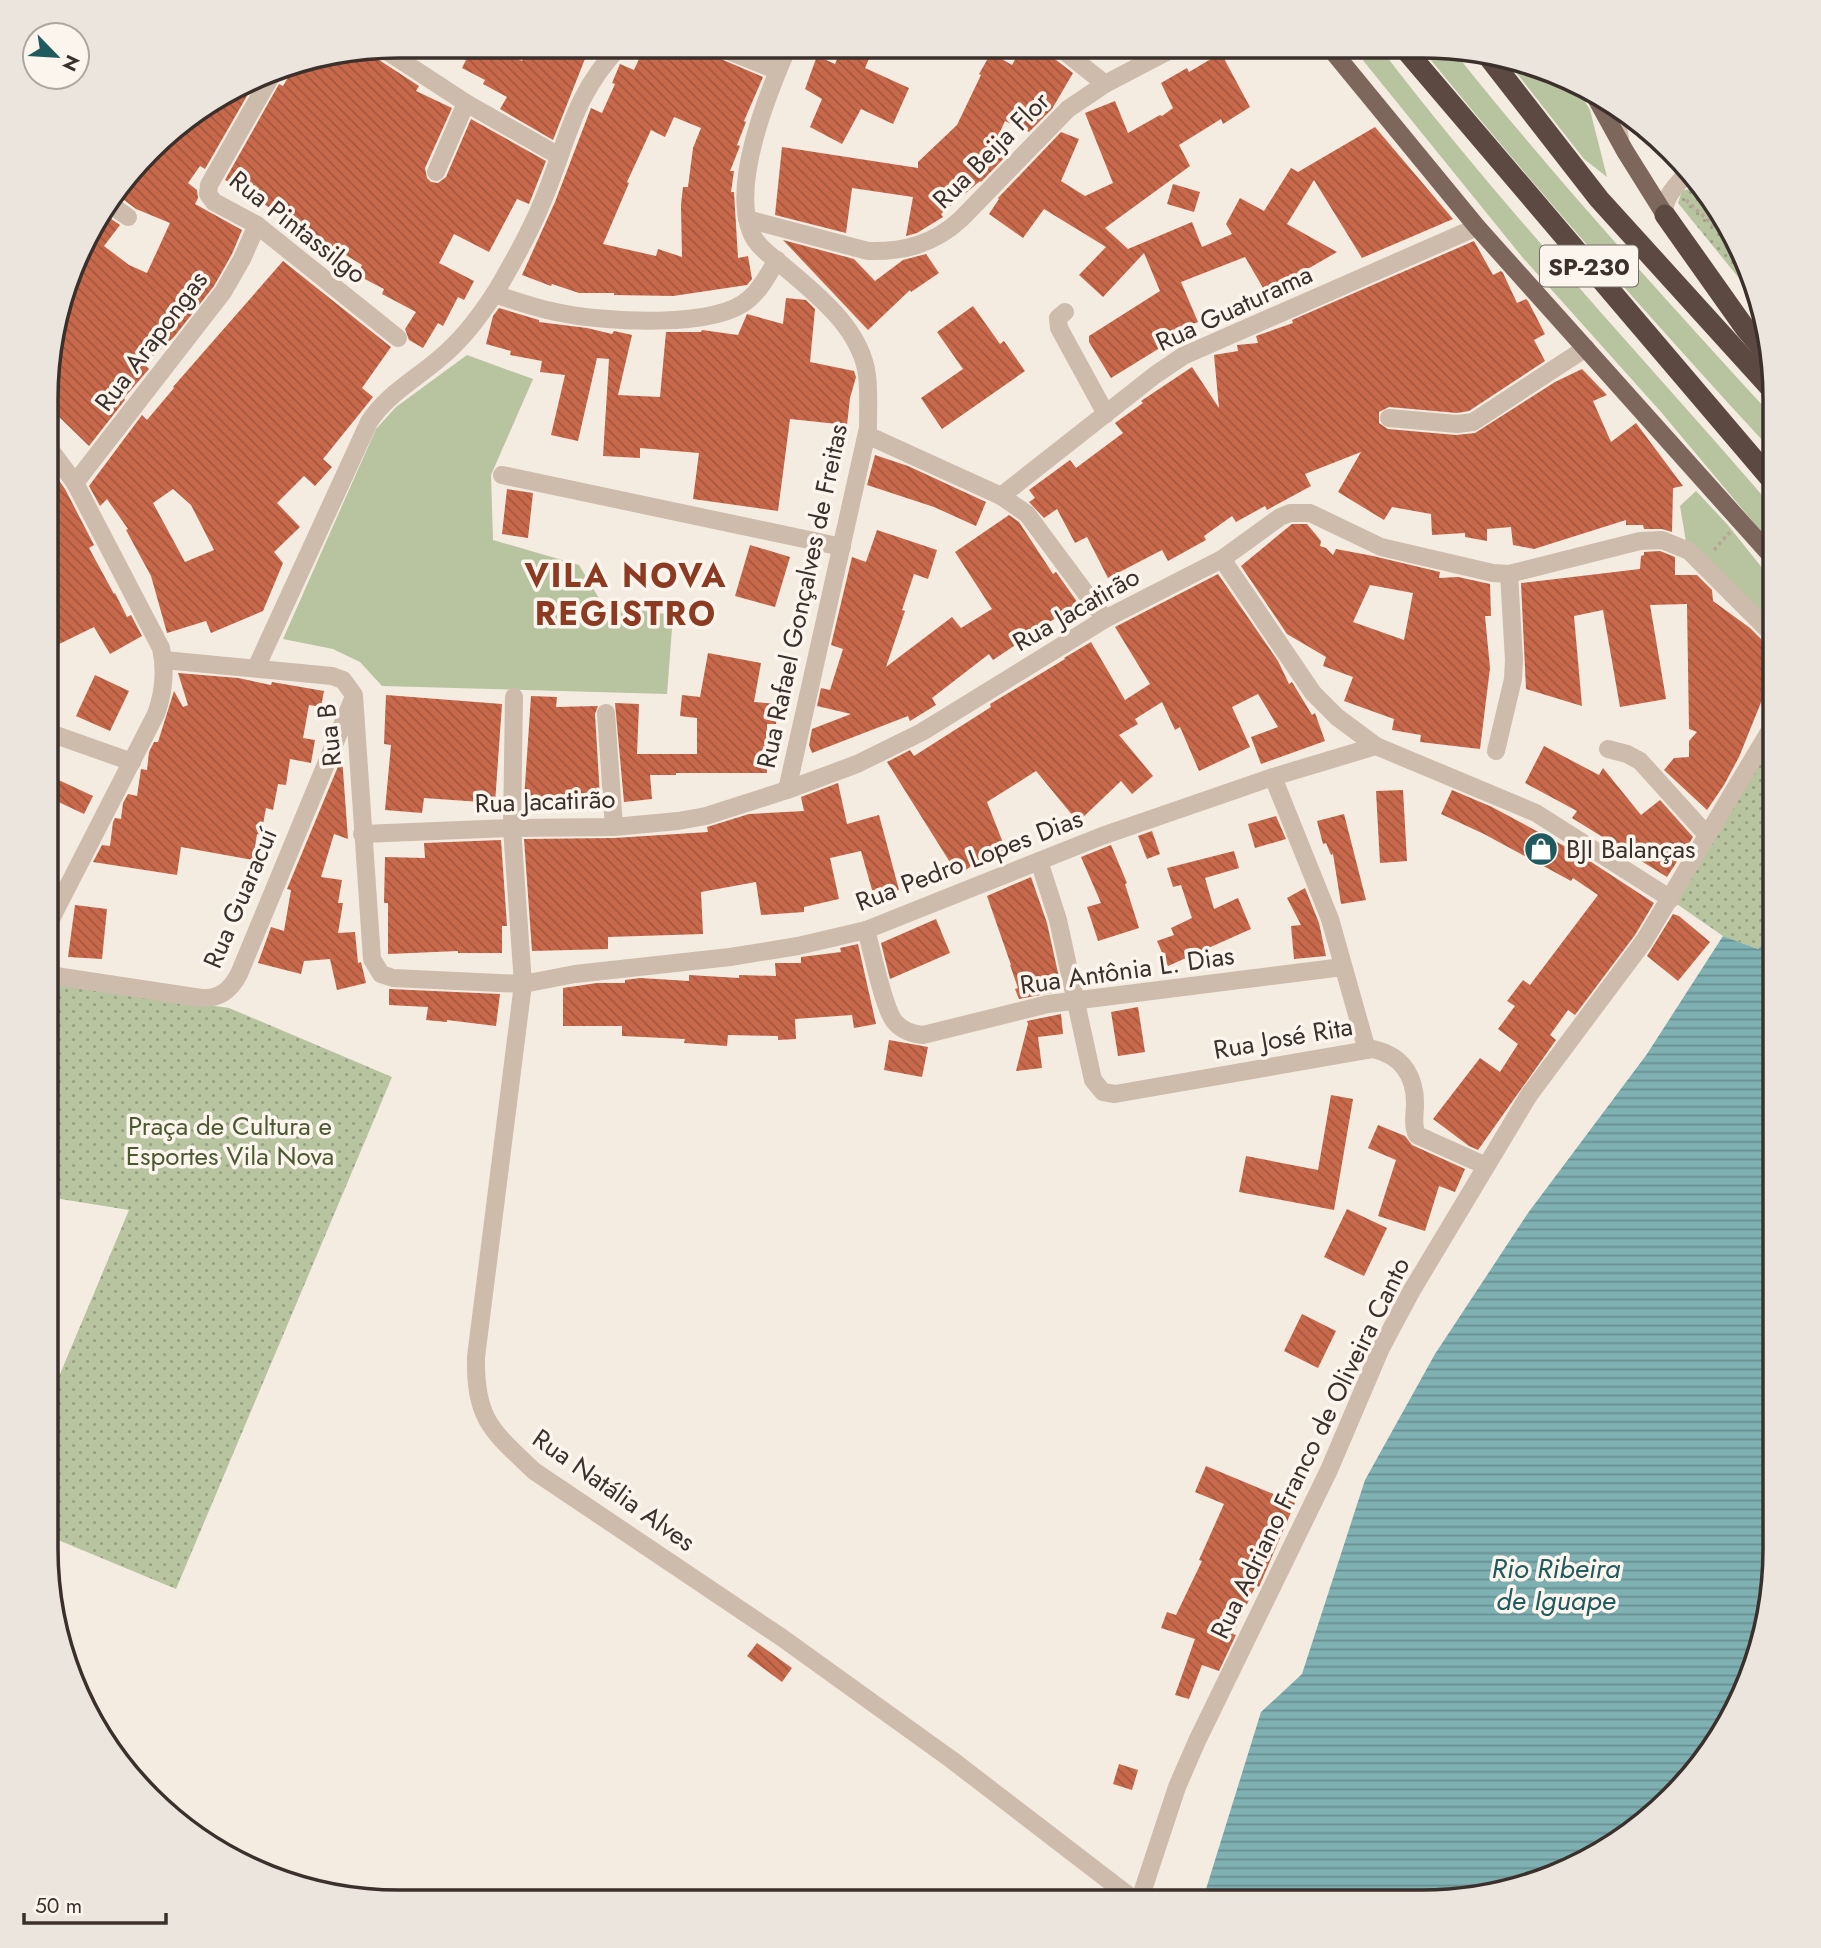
<svg xmlns="http://www.w3.org/2000/svg" width="1821" height="1948" viewBox="0 0 1821 1948" font-family="Jost,sans-serif">
<defs>
<pattern id="park-dots" width="8" height="8" patternUnits="userSpaceOnUse" patternTransform="scale(1.75)"><rect width="8" height="8" fill="#b8c4a0"/><path d="M2 2h.1M6 6h.1" fill="none" stroke="#97a083" stroke-width="1.8" stroke-linecap="round"/></pattern>
<pattern id="water-rules" width="6" height="5" patternUnits="userSpaceOnUse" patternTransform="scale(1.75)"><rect width="6" height="5" fill="#7fb0b2"/><path d="M0 2.5h6" fill="none" stroke="#699091"/></pattern>
<pattern id="building-back-hatch" width="6" height="6" patternUnits="userSpaceOnUse" patternTransform="scale(1.75)"><rect width="6" height="6" fill="#c8694b"/><path d="M-1 5l2 2M0 0l6 6M5-1l2 2" fill="none" stroke="#a4573f"/></pattern>
</defs>
<rect width="100%" height="100%" fill="#f4ebe1"/>
<g fill="#b8c4a0">
<path d="M1353,48H1380C1503,209 1643,357 1775,510V548L1661,412L1523,258Z"/>
<path d="M1421,48H1451C1554,177 1664,298 1775,419V454C1653,322 1535,188 1421,48Z"/>
<polygon points="1508,62 1575,85 1590,110 1607,177 1584,159"/>
<polygon points="467,355 533,379 491,475 493,540 579,565 603,605 673,615 667,694 382,686 360,662 333,649 283,639 376,429 396,407"/>
<polygon points="1696,491 1727,524 1775,584 1775,627 1686,542 1680,506"/>
</g>
<g fill="url(#park-dots)">
<polygon points="1692,188 1721,213 1757,286 1760,304 1678,203 1682,191"/>
<polygon points="1775,723 1775,930 1758,949 1723,936 1671,900"/>
<polygon points="49,981 229,1008 392,1077 176,1589 46,1535 47,1405 129,1210 48,1197"/>
</g>
<polygon fill="url(#water-rules)" points="1775,930 1775,1572 1763,1641 1728,1725 1688,1782 1619,1843 1535,1884 1445,1902 1202,1902 1261,1712 1302,1674 1365,1480 1435,1354 1528,1213 1647,1054 1723,936 1758,949"/>
<g fill="url(#building-back-hatch)" fill-rule="evenodd">
<polygon points="438,46 493,46 522,61 530,46 590,46 553,140 500,109 507,97 483,84 485,80 462,68 466,60"/>
<path d="M645,46H684L706,56L707,53L763,77L744,121L746,122L737,145L740,146L730,171H734L731,192H734L738,258L748,256L752,279L747,285L673,296L614,295V293H579L552,284L551,286L522,275L555,202L591,108L602,113L615,84L612,83L620,64L634,70ZM674,117L701,128L693,148L688,187H683L681,205L682,257L658,249L656,256L603,244L629,183L627,182L651,130L665,137Z"/>
<polygon points="842,47 874,47 865,68 909,88 893,124 861,109 842,144 810,127 822,99 805,89 817,56 835,64"/>
<polygon points="1022,47 1039,47 1073,73 1052,109 1029,132 1005,121 993,147 1008,154 981,182 980,181 941,214 943,217 917,233 906,236 913,197 852,188 846,233 775,215 782,147 918,168 918,162 957,125 981,75 979,74 991,53 1012,65"/>
<polygon points="371,50 376,58 419,86 416,91 452,108 425,168 427,178 431,182 438,183 446,177 471,119 546,161 529,204 517,199 489,252 454,234 439,263 474,281 464,300 458,297 443,326 438,323 423,348 409,340 405,329 416,312 382,294 384,289 357,275 362,265 225,180 279,84 283,86 297,62"/>
<polygon points="1221,53 1250,107 1223,124 1221,119 1179,145 1190,166 1105,228 1128,249 1192,222 1202,247 1232,234 1226,224 1240,198 1264,211 1291,168 1298,172 1375,127 1453,219 1362,258 1314,180 1287,224 1337,252 1266,293 1245,257 1181,282 1198,322 1172,333 1176,338 1111,378 1089,342 1089,336 1160,291 1144,253 1103,297 1079,275 1106,247 1044,209 1023,238 989,214 999,199 998,198 1061,132 1079,139 1061,181 1085,196 1113,183 1085,113 1115,101 1128,133 1160,115 1162,116 1173,108 1161,83 1187,68 1189,72"/>
<polygon points="255,82 205,169 200,166 188,183 197,190 198,198 195,204 242,230 232,254 214,286 174,337 144,364 149,369 124,398 125,400 89,446 52,410 52,330 93,222 101,212 120,225 104,246 129,265 147,273 170,223 136,209 116,194 166,133"/>
<polygon points="1173,184 1200,192 1194,212 1167,204"/>
<polygon points="783,240 854,259 875,281 903,260 926,254 939,273 911,292 910,290 868,330"/>
<polygon points="1474,241 1493,275 1501,271 1503,273 1517,303 1526,299 1528,301 1545,334 1534,340 1545,361 1469,411 1457,413 1389,407 1379,412 1379,423 1388,429 1456,435 1475,433 1555,382 1582,369 1607,395 1593,401 1611,442 1636,423 1683,486 1673,488 1672,532 1662,529 1644,529 1643,525 1626,525 1626,520 1534,549 1513,545 1511,527 1487,529 1487,541 1465,537 1465,533 1432,535 1431,514 1392,507 1384,520 1338,492 1361,452 1305,474 1311,486 1267,510 1265,506 1236,522 1232,516 1204,536 1206,540 1168,561 1162,550 1108,578 1087,537 1075,543 1057,509 1044,518 1029,502 1035,498 1029,490 1070,460 1076,468 1123,433 1115,423 1143,403 1141,401 1192,367 1219,408 1214,355 1238,351 1237,345 1258,343 1256,336 1293,323 1292,320"/>
<path d="M283,261L391,347L362,388L373,397L323,459L332,467L315,486L304,476L277,503L300,527L274,552L283,563L263,611L211,633L206,621L167,633L151,576L126,530L128,529L107,499L100,506L89,486L142,415L147,420L174,388L173,387ZM173,489L191,505L214,550L185,562L153,503Z"/>
<polygon points="786,298 806,300 815,309 810,362 854,371 856,377 850,398 847,425 790,419 778,511 693,499 699,453 640,448 640,458 603,456 609,359 597,358 578,441 551,435 565,375 540,372 542,361 510,355 511,351 486,344 493,316 499,308 539,320 539,322 587,328 612,334 614,331 632,335 618,395 660,397 666,332 701,332 702,330 738,335 747,314 783,324"/>
<polygon points="973,306 1000,344 1004,341 1025,371 942,429 921,398 963,369 937,332"/>
<polygon points="875,455 908,466 986,502 976,526 934,507 867,485"/>
<polygon points="52,470 65,489 94,545 89,548 114,594 115,593 127,617 131,615 142,636 110,654 94,627 51,648"/>
<polygon points="507,489 533,493 528,538 502,534"/>
<polygon points="1009,515 1019,522 1053,574 1056,572 1078,603 993,660 989,654 932,698 936,705 910,721 908,716 812,753 809,745 812,729 851,714 817,706 821,688 830,690 843,649 831,645 852,557 866,562 877,530 937,550 928,579 914,574 902,610 905,611 886,667 952,617 961,628 992,609 955,552"/>
<path d="M1292,524H1307L1321,541L1320,546L1326,548L1333,555L1336,549L1373,556L1440,572L1439,578L1458,577L1490,584L1491,616H1485L1490,668L1480,749L1420,742L1421,735L1392,730L1394,719L1344,701L1353,677L1323,666L1326,657L1287,634L1241,566ZM1370,585L1413,593L1404,640L1353,622Z"/>
<polygon points="750,545 790,557 775,607 735,596"/>
<polygon points="1660,551 1675,557 1675,575 1697,575 1712,590 1713,601 1750,628 1767,645 1775,648 1775,694 1766,690 1739,757 1724,785 1707,810 1664,770 1674,758 1689,757 1689,741 1697,732 1689,729 1687,604 1650,605 1666,699 1620,707 1603,610 1574,616 1582,706 1526,689 1521,583 1640,569 1641,556 1644,555 1644,552"/>
<polygon points="1218,574 1278,661 1289,684 1292,682 1312,715 1315,713 1325,741 1261,764 1251,737 1278,727 1258,694 1232,707 1250,747 1199,771 1180,727 1175,730 1162,702 1135,719 1138,724 1119,735 1153,776 1132,794 1121,781 1078,822 1036,771 987,802 1007,853 989,860 987,856 958,875 887,762 910,750 914,756 991,707 990,704 1065,659 1064,658 1091,642 1125,700 1150,684 1115,627"/>
<polygon points="708,653 761,663 754,702 778,704 776,724 767,724 767,773 676,773 676,775 650,775 652,799 624,802 615,703 639,704 637,754 697,754 697,718 680,716 682,695 700,697"/>
<polygon points="178,673 238,678 271,685 272,682 324,691 321,707 309,705 303,738 315,740 311,763 290,759 286,785 278,784 273,810 266,808 261,835 257,834 253,860 181,847 177,875 93,862 102,845 110,846 113,822 115,818 121,819 123,803 128,794 137,796 141,769 147,770 149,752 154,742 158,742 174,691 183,707 188,705"/>
<polygon points="95,675 129,691 110,731 76,716"/>
<polygon points="386,695 502,704 495,803 424,798 422,813 385,810 391,745 384,744"/>
<polygon points="531,696 557,697 556,707 598,706 595,714 600,797 524,800"/>
<polygon points="1544,746 1599,775 1603,768 1641,815 1660,800 1693,837 1690,842 1674,855 1678,860 1667,877 1572,818 1577,811 1525,783"/>
<polygon points="342,757 348,839 334,834 321,877 342,880 338,903 343,903 338,933 355,932 358,963 361,962 366,983 337,990 330,959 304,961 301,974 258,963 271,927 284,931 291,890 287,889"/>
<polygon points="50,776 93,796 84,814 50,798"/>
<polygon points="838,783 847,824 879,815 899,890 874,897 861,851 830,858 839,899 804,907 804,912 761,915 756,882 701,892 703,934 608,937 608,949 532,951 524,839 614,838 708,832 707,827 749,814 804,811 801,797"/>
<polygon points="1403,790 1407,861 1380,863 1376,791"/>
<polygon points="1452,790 1492,807 1579,854 1654,903 1635,935 1575,1015 1568,1010 1550,1035 1556,1040 1478,1150 1469,1146 1433,1119 1480,1058 1500,1072 1518,1044 1498,1029 1515,1006 1507,1001 1523,980 1530,985 1598,895 1573,878 1571,881 1484,834 1441,814"/>
<polygon points="1344,814 1366,900 1341,904 1333,854 1331,855 1326,843 1323,844 1317,821"/>
<polygon points="1276,816 1286,839 1255,848 1248,824"/>
<polygon points="1152,831 1160,854 1147,859 1138,836"/>
<polygon points="501,840 507,926 502,926 502,953 458,953 458,951 388,954 388,903 384,903 385,857 425,858 424,843"/>
<polygon points="1111,845 1127,883 1125,884 1139,928 1098,941 1087,907 1101,903 1081,857"/>
<polygon points="1234,851 1239,868 1205,878 1214,909 1238,898 1251,929 1168,966 1157,941 1174,935 1171,928 1192,918 1181,885 1173,887 1167,868"/>
<polygon points="1031,877 1047,923 1062,991 1019,999 1015,989 1018,988 1010,965 1011,965 987,896"/>
<polygon points="1305,888 1319,923 1326,956 1294,959 1291,926 1301,925 1287,898"/>
<polygon points="75,905 107,909 102,959 68,957"/>
<polygon points="1673,914 1679,916 1710,942 1678,981 1647,956"/>
<polygon points="936,919 950,953 890,979 881,943"/>
<polygon points="858,944 876,1024 854,1028 852,1015 795,1019 796,1039 778,1040 778,1036 728,1035 727,1046 684,1043 685,1039 622,1036 622,1026 563,1026 563,988 597,983 625,983 625,980 640,978 689,981 689,975 739,978 739,975 776,976 775,963 801,963 801,957 841,952 840,948"/>
<polygon points="389,989 500,994 496,1026 447,1020 447,1022 426,1020 428,1007 389,1005"/>
<polygon points="1138,1007 1145,1052 1118,1056 1111,1012"/>
<polygon points="1061,1014 1063,1034 1038,1037 1042,1068 1016,1071 1028,1024 1027,1021"/>
<polygon points="889,1040 928,1047 922,1077 884,1070"/>
<polygon points="1331,1095 1353,1099 1334,1210 1239,1192 1246,1156 1318,1170"/>
<polygon points="1378,1125 1405,1136 1412,1145 1465,1169 1455,1192 1439,1186 1425,1231 1378,1216 1396,1160 1368,1148"/>
<polygon points="1347,1209 1387,1228 1364,1276 1324,1257"/>
<polygon points="1302,1314 1336,1331 1318,1368 1284,1351"/>
<polygon points="1206,1466 1295,1503 1259,1587 1256,1585 1233,1634 1236,1635 1219,1671 1202,1665 1189,1699 1175,1695 1195,1639 1161,1628 1167,1612 1176,1615 1202,1561 1199,1560 1224,1504 1195,1492"/>
<polygon points="757,1643 792,1668 782,1682 747,1656"/>
<polygon points="1119,1764 1138,1770 1132,1790 1113,1784"/>
</g>
<g fill="none" stroke-linecap="round" stroke-linejoin="round">
<g stroke="#b9a596" stroke-width="3.5" stroke-dasharray="3.5 3.5" stroke-linecap="butt">
<polyline points="1686,200 1739,249"/>
<polyline points="1714,550 1730,532"/>
</g>
<g stroke="#cdbbac" stroke-width="18">
<polyline points="716,46 778,71"/>
<polyline points="1059,47 1105,84"/>
<polyline points="382,48 466,103 559,156"/>
<polyline points="274,71 209,185 208,194 214,202 257,225 398,338"/>
<polyline points="1616,105 1616,119 1620,138"/>
<polyline points="436,172 466,103"/>
<polyline points="108,203 128,217"/>
<path d="M1665,215C1662,197 1678,184 1689,171"/>
<path d="M747,219L868,251C904,252 934,244 961,219L1068,109L1105,84L1174,48"/>
<path d="M494,294C516,301 538,309 561,313C604,322 716,329 749,299C761,289 769,273 777,260"/>
<polyline points="1065,312 1058,318 1059,328 1106,414"/>
<polyline points="1389,418 1457,424 1473,422 1586,348"/>
<polyline points="867,435 1001,496 1027,514 1105,619"/>
<polyline points="502,475 842,547"/>
<polyline points="75,483 223,292 242,259 257,225"/>
<polyline points="1001,496 1155,375 1183,356 1477,227"/>
<polyline points="1222,559 1313,693 1337,717 1376,746 1536,813 1671,899"/>
<polyline points="164,660 332,676 343,680 354,695 372,959 381,974 393,978 523,984 575,974 730,957 798,946 866,930 1102,836 1273,777 1376,746"/>
<path d="M256,668L369,422C386,395 416,379 440,358C461,341 480,316 495,293C511,266 533,226 544,198C569,137 573,96 620,46"/>
<path d="M514,697L512,828L523,984L476,1357C475,1419 491,1430 534,1471L781,1637L952,1760L1137,1902"/>
<polyline points="606,713 614,827"/>
<polyline points="50,733 132,762"/>
<polyline points="1608,749 1627,754 1640,761 1707,835"/>
<polyline points="1496,751 1513,679 1514,660 1509,574"/>
<polyline points="1273,777 1330,919 1367,1050"/>
<path d="M787,790L868,428C868,411 869,392 867,375C861,330 820,297 788,270C776,259 757,248 751,232C731,183 768,93 788,47"/>
<polyline points="362,834 512,828 614,827 678,821 706,816 787,790 857,764 922,732 1105,619 1222,559 1280,517 1290,513 1310,513 1381,547 1493,573 1509,574 1640,541 1662,540 1689,551 1775,637"/>
<path d="M1039,861L1058,920L1093,1080L1103,1092L1115,1094L1373,1049C1404,1056 1416,1078 1415,1107C1414,1117 1413,1127 1417,1135L1486,1166"/>
<path d="M49,923L156,714C164,692 166,671 161,648L75,483L52,452"/>
<path d="M866,930C872,950 883,1006 894,1021C901,1030 913,1034 923,1035L1048,1004L1343,967"/>
<path d="M49,975L201,998C219,999 230,991 239,974L353,699"/>
<polyline points="1139,1902 1177,1787 1197,1741 1329,1470 1381,1348 1412,1290 1529,1095 1644,941 1775,722"/>
</g>
<g stroke="#7d675c" stroke-width="18">
<polyline points="1330,48 1477,227 1775,560"/>
<polyline points="1592,91 1625,151 1665,215"/>
</g>
<g stroke="#5c4a42" stroke-width="21">
<polyline points="1404,48 1775,484"/>
<polyline points="1487,55 1599,199 1775,393"/>
<polyline points="1665,215 1745,328 1771,359"/>
</g>
</g>
<defs>
<g id="shop-disc" transform="scale(1.75)"><circle r="9.5" fill="#1f5a5e" stroke="#fbf5ee"/><path d="M-5-2.5h2.3a2.7 3.5 0 0 1 5.4 0H5L5.5 6h-11ZM-1.5-2.5h3a1.5 2.3 0 0 0-3 0Z" fill="#fff"/></g>
</defs>
<g fill-rule="evenodd">
<use href="#shop-disc" x="1541" y="849"/>
</g>
<g text-anchor="middle" dominant-baseline="central" stroke-width="7" stroke-linejoin="round" paint-order="stroke">
<rect fill="#fbf5ee" stroke="#756b66" stroke-width="2" x="1540" y="245.5" width="98" height="41" rx="5"/>
<g font-size="24" font-weight="bold" fill="#3b302b">
<text x="1589" y="266">SP-230</text>
</g>
<g font-size="26" fill="#3b302b" stroke="#fbf5ee">
<text transform="translate(991 150) rotate(-45)">Rua Beija Flor</text>
<text transform="translate(298 227) rotate(38)">Rua Pintassilgo</text>
<text transform="translate(1234 308) rotate(-25)">Rua Guaturama</text>
<text transform="translate(151 341) rotate(-53)">Rua Arapongas</text>
<text transform="translate(802 596) rotate(-78)">Rua Rafael Gonçalves de Freitas</text>
<text transform="translate(1076 609) rotate(-30)">Rua Jacatirão</text>
<text transform="translate(329 735) rotate(-96)">Rua B</text>
<text transform="translate(545 801) rotate(-2)">Rua Jacatirão</text>
<text transform="translate(969 860) rotate(-21)">Rua Pedro Lopes Dias</text>
<text transform="translate(240 898) rotate(-67)">Rua Guaracuí</text>
<text transform="translate(1127 970) rotate(-8)">Rua Antônia L. Dias</text>
<text transform="translate(1283 1038) rotate(-10)">Rua José Rita</text>
<text transform="translate(1310 1448) rotate(-64)">Rua Adriano Franco de Oliveira Canto</text>
<text transform="translate(614 1490) rotate(35)">Rua Natália Alves</text>
</g>
<g font-size="26" fill="#3b302b" stroke="#fbf5ee" text-anchor="start">
<text x="1566" y="849">BJI Balanças</text>
</g>
<g font-size="26" fill="#4a5a2e" stroke="#fbf5ee">
<text x="230" y="1126">Praça de Cultura e<tspan x="230" dy="30">Esportes Vila Nova</tspan></text>
</g>
<g font-size="28" font-style="italic" fill="#1f5a5e" stroke="#fbf5ee">
<text x="1556" y="1568">Rio Ribeira<tspan x="1556" dy="32">de Iguape</tspan></text>
</g>
<g font-size="33" font-weight="bold" letter-spacing="2" fill="#8c3b22" stroke="#fbf5ee">
<text x="626" y="575">VILA NOVA<tspan x="626" dy="38">REGISTRO</tspan></text>
</g>
</g>
<path d="M0 0H1821V1948H0ZM399 58H1422A341 341 0 0 1 1763 399V1549A341 341 0 0 1 1422 1890H399A341 341 0 0 1 58 1549V399A341 341 0 0 1 399 58Z" fill="#ece5de" fill-rule="evenodd"/>
<path fill="none" stroke="#3b302b" stroke-width="3.5" d="M399 58H1422A341 341 0 0 1 1763 399V1549A341 341 0 0 1 1422 1890H399A341 341 0 0 1 58 1549V399A341 341 0 0 1 399 58Z"/>
<g transform="translate(56 56) rotate(115)"><circle r="33" fill="#fbf5ee" stroke="#aea6a0" stroke-width="2"/>
<path d="M0-5L12 26L0 18L-12 26Z" fill="#1f5a5e"/>
<text y="-10" font-size="19" font-weight="bold" text-anchor="middle" fill="#3b302b">N</text>
</g>
<path d="M24 1913v10h142v-10" fill="none" stroke="#3b302b" stroke-width="3.5"/>
<text x="35" y="1913" font-size="21" fill="#3b302b" stroke="#fbf5ee" stroke-width="5" paint-order="stroke">50 m</text>
</svg>
